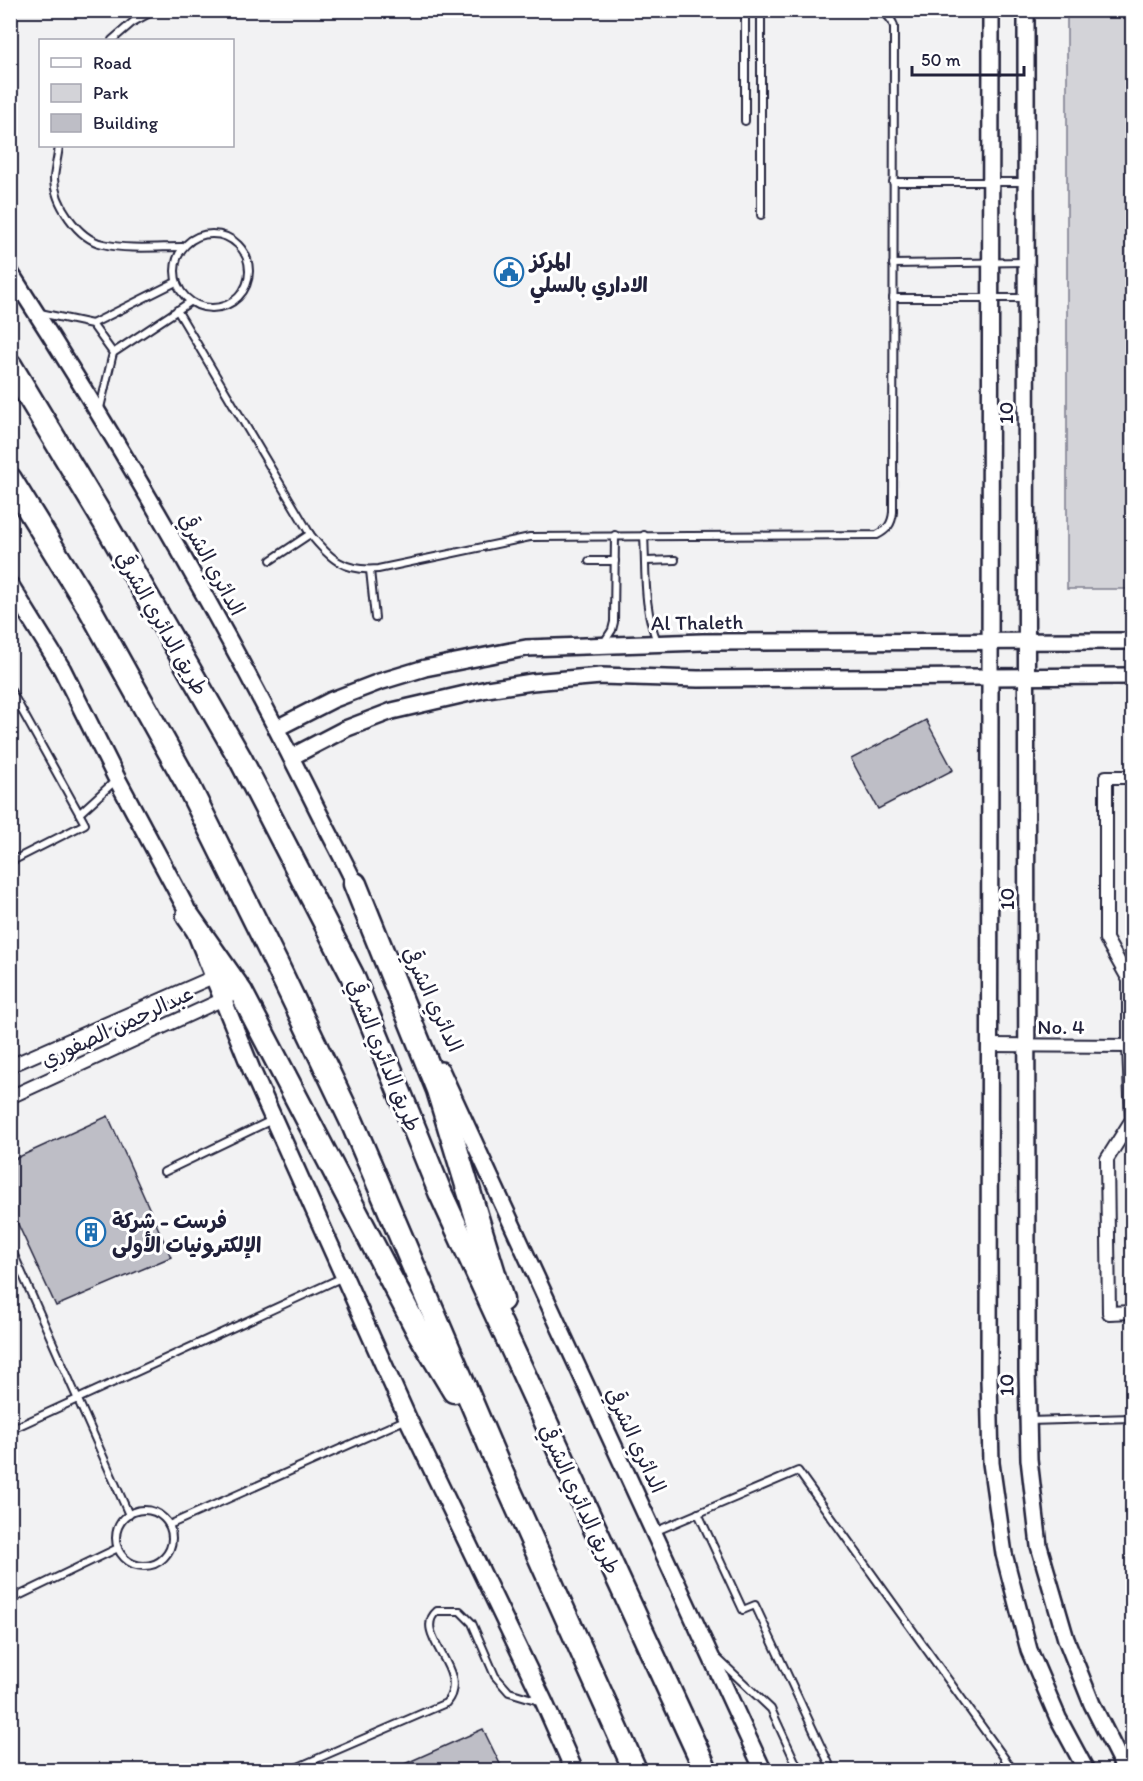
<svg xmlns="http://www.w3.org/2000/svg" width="1143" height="1781" viewBox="0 0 1143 1781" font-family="Itim,'Playpen Sans Arabic',sans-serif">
<rect width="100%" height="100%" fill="#f2f2f3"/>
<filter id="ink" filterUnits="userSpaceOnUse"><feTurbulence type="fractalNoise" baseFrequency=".0167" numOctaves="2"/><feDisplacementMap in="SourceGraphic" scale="12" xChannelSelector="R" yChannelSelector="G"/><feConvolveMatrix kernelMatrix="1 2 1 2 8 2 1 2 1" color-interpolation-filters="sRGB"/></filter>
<g filter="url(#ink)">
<rect fill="#d3d3d8" stroke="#7a7a8a" stroke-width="1.5" x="1067" y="11" width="65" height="578"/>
<g fill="#bebec6" stroke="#22223b" stroke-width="1.5">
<polygon points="926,720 953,770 878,809 851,759"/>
<polygon points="108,1116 171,1257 56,1306 10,1207 10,1161"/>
<polygon points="483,1729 503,1770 391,1770"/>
</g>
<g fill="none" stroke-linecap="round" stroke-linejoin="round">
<g stroke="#22223b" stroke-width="10">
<g id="service">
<polyline points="745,10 745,121"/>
<polyline points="761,10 761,215"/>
<polyline points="112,40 133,22 155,10"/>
<path d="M59,146C58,156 55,167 54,178C54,203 78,239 103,244C127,250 158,247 182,247"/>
<polyline points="893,182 1026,182"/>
<polyline points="10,190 10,191"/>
<circle cx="212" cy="271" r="37"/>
<polyline points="893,264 1026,262"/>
<polyline points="893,298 1025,298"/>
<path d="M177,310L310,534C330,559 344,572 378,569L530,537L877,535C887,530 892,524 893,512L894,27C893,20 886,13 879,10"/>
<polyline points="40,313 92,324 113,353 100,408"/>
<polyline points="92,324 176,282"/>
<polyline points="113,353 190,302"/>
<path d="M644,535C646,570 643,611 658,643"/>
<polyline points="271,560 310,534"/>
<polyline points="589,561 615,561"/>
<polyline points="646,561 675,560"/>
<polyline points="370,570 375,618"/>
<polyline points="603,644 612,630 614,622 615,535"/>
<polyline points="10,689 85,824 10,862"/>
<polyline points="80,813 115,781"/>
<polyline points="164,1172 272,1120"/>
<polyline points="10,1246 129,1515"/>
<polyline points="1029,1421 1132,1418"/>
<polyline points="10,1430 343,1277"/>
<circle cx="144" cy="1538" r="28"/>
<polyline points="698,1513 743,1610 755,1605 832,1770"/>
<polyline points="169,1525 407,1419"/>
<polyline points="654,1532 798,1471 1013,1770"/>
<polyline points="10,1600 118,1548"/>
<polyline points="716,1657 771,1709 799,1770"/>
<path d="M291,1770L446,1703C473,1671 410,1634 437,1611H460L472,1623L495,1676L509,1692L539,1701"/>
</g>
</g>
<g stroke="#22223b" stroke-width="16">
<g id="minor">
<polyline points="1132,974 1129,980 1129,1046 1132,1123"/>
<polyline points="1129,980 1106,939 1106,777 1132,777"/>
<polyline points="989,1045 1132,1046"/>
<polyline points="10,1066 220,974"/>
<polyline points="10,1097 230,996"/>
<polyline points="1131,1121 1107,1159 1109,1313 1132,1312"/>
</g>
</g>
<g stroke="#22223b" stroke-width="20">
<g id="tertiary">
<polyline points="991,10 989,1379 991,1463 1004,1554 1029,1650 1058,1718 1086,1770"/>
<polyline points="1026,10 1027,1372 1029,1459 1039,1546 1066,1639 1092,1704 1125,1770"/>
<path d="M10,272C123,447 227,627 319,813C332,839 346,864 358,890"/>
<polyline points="277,728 332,700 379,682 425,668 526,648 703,642 1132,641"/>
<polyline points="291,757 345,729 392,711 487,689 532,682 601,676 698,679 1132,676"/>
<polyline points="441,1070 763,1770"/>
</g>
</g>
<g stroke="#22223b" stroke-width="21">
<polyline id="secondary" points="10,585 62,669 117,779 185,906 252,1071 408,1419 544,1702 574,1770"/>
</g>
<g stroke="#22223b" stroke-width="27">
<g id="motorway">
<polyline points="10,365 104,521 241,760 352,975 440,1192 706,1770"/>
<polyline points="10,479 90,609 188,785 277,965 352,1122 496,1460 635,1770"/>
<polyline points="355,884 438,1090 502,1300"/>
<polyline points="188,916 241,992 418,1331 454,1391"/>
</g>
</g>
<use href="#service" stroke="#fff" stroke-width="6"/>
<use href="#minor" stroke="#fff" stroke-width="12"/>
<use href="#tertiary" stroke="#fff" stroke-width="15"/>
<use href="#secondary" stroke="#fff" stroke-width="16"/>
<use href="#motorway" stroke="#fff" stroke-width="22"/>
</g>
</g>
<defs>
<g id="civic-ring" transform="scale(1.5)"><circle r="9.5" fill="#fff" stroke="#1f6fb2" stroke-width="1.5"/><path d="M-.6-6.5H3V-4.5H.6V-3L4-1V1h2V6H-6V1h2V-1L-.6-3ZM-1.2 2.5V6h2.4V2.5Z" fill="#1f6fb2"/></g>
<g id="building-ring" transform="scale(1.5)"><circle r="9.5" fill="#fff" stroke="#1f6fb2" stroke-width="1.5"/><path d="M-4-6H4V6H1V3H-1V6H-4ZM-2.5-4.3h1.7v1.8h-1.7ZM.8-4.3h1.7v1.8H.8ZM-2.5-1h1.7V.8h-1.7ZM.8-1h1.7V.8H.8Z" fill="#1f6fb2"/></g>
</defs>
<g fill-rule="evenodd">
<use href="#civic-ring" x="509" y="272"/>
<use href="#building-ring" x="91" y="1232"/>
</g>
<g text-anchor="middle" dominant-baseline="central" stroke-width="6" stroke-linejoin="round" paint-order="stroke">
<g font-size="21" font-weight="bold" fill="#22223b" stroke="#fff" text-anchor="start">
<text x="530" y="260">المركز<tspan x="530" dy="24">الاداري بالسلي</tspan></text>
<text x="112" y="1220">فرست - شركة<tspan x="112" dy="24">الإلكترونيات الأولى</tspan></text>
</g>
<g font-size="21" fill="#22223b" stroke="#fff">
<text transform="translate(1005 413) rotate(-90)">10</text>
<text transform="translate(212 564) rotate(61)">الدائري الشرقي</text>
<text transform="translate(697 622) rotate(-1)">Al Thaleth</text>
<text transform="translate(162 623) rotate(60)">طريق الدائري الشرقي</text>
<text transform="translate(1006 899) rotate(-90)">10</text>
<text transform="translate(433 999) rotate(65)">الدائري الشرقي</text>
<text transform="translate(117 1026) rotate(-25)">عبدالرحمن الصفوري</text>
<text x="1061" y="1026">No. 4</text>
<text transform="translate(384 1055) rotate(68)">طريق الدائري الشرقي</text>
<text transform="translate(1006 1385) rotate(-91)">10</text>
<text transform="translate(636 1440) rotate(65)">الدائري الشرقي</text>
<text transform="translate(580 1499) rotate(65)">طريق الدائري الشرقي</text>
</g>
</g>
<rect width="1143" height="1781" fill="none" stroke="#fff" stroke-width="36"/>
<rect x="18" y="18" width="1107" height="1745" fill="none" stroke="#22223b" stroke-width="2" filter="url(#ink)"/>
<rect x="39" y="39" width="195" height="108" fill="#ffffff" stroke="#a7a7b1" stroke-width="1.5"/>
<rect x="51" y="58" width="30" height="9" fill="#ffffff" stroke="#a7a7b1" stroke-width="1.5"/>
<text x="93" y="69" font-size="18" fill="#22223b">Road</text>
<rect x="51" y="84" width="30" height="18" fill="#d3d3d8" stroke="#a7a7b1" stroke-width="1.5"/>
<text x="93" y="99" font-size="18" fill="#22223b">Park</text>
<rect x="51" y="114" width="30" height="18" fill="#bebec6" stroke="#a7a7b1" stroke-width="1.5"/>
<text x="93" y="129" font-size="18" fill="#22223b">Building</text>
<path d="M912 66v9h112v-9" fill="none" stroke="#22223b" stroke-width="3"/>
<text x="921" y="66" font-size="18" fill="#22223b" stroke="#ffffff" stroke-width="4.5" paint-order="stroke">50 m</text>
</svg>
